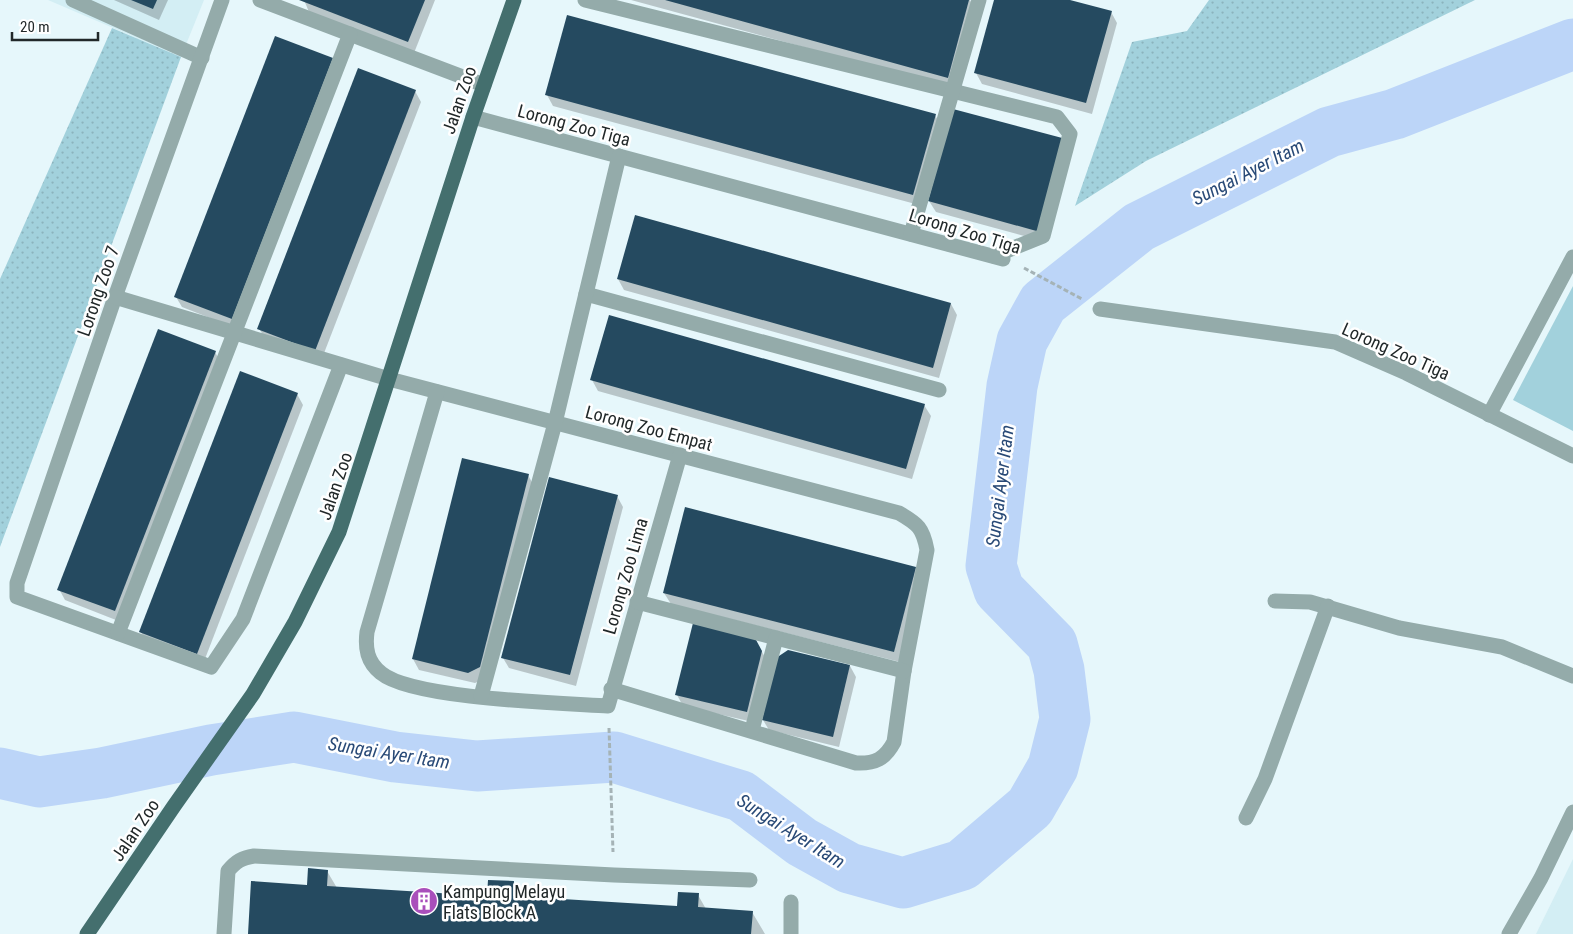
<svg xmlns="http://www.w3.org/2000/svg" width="1573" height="934" viewBox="0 0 1573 934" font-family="'Roboto Condensed',sans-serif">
<defs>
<pattern id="park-dots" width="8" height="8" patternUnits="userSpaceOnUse" patternTransform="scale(1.25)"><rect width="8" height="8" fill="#a2d1dc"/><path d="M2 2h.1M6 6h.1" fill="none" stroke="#8bb3bd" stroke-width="1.8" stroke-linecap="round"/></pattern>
</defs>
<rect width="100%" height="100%" fill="#e6f7fb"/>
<g fill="#d3eef4">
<polygon points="48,0 204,0 181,57"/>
<polygon points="1573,859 1573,934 1536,934"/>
</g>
<polygon fill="#a2d1dc" points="1573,286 1573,431 1513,400"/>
<g fill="url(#park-dots)">
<polygon points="1209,0 1475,0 1146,161 1075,206 1132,42 1187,31"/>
<polygon points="112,28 181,57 0,547 0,279"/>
</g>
<g fill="#0003">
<polygon points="114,0 168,0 159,20"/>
<polygon points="304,0 435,0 414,53 309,12"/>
<polygon points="631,0 970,0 975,10 954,88"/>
<polygon points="996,0 1065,0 1111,12 1117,23 1092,114 982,84 976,73"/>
<polygon points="332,59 238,329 182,307 176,297"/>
<polygon points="415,91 421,102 321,361 265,339 259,328"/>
<polygon points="547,95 935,115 941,126 919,205 553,106"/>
<polygon points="954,110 1046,242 936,212 929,201"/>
<polygon points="618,279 951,304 957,315 939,378 624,290"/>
<polygon points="215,352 221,363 121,622 65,600 59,589"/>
<polygon points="592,380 924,405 931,416 912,479 598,391"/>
<polygon points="297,394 303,405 203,664 147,642 140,631"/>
<polygon points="528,475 534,486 486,678 475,683 419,670 413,659"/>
<polygon points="617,496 623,507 576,686 509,668 503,658"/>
<polygon points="916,568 922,579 900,662 671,604 664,593"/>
<polygon points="761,650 768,663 753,722 683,706 677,695"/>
<polygon points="789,651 850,666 856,677 839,747 769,730 763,720"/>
<polygon points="327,871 337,888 488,898 513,882 522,898 678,908 698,895 706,909 752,912 765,934 249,934"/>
</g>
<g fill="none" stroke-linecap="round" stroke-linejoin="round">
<polyline stroke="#bcd5f8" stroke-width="51" points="0,773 39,782 102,773 211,750 294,737 395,757 477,766 614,757 741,796 802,842 849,868 903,883 962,865 1030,807 1053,767 1065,719 1059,670 1052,644 999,590 991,566 1012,386 1022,341 1043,303 1139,227 1329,132 1395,114 1573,44"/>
</g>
<g fill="#254a60">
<polygon points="131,0 157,0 153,9"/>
<polygon points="299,0 425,0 408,42"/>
<polygon points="665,0 969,0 948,78"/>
<polygon points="994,0 1070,0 1112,11 1086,103 974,73"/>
<polygon points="567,15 936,114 913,195 545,95"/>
<polygon points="275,36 333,58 232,319 174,297"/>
<polygon points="358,68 416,90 315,351 257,329"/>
<polygon points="953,109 1066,139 1040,232 928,201"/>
<polygon points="635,215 951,303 933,368 617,279"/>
<polygon points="609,315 925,404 906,469 590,380"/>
<polygon points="158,329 216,351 115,611 57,590"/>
<polygon points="240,371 298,393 197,654 139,632"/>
<polygon points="462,458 529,474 480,667 468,673 412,659"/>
<polygon points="549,477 618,495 570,675 501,658"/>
<polygon points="685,507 916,567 894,652 663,593"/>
<polygon points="693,623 755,638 762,651 747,712 675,695"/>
<polygon points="788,650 850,665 833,737 762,720 776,658"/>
<polygon points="308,868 328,870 327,886 487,896 488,880 514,881 513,896 677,906 678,892 699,893 698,907 753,911 751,934 248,934 251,881 307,885"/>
</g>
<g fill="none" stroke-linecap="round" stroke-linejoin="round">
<g stroke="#a5b3b6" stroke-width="3" stroke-dasharray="5 2.5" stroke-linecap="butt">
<polyline points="1024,268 1082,299"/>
<polyline points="609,728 613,852"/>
</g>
<g stroke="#94abaa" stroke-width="15">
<polyline points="73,0 202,58"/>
<polyline points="222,0 115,297 17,583 17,597 211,667 243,619 341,365"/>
<polyline points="260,0 484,85"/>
<polyline points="585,0 1057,117 1070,134 1043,236 994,256"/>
<polyline points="473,117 1003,259"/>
<polyline points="911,234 979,0"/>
<polyline points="586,294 939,390"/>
<path d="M115,297L389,379L899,513C918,524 923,528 927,550L904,671L894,742C885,759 875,764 856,763L611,689"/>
<polyline points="1100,309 1335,342 1406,373 1573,456"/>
<path d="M437,392L367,632C365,648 367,662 381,673C412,699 561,703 608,706L680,455"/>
<polyline points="1489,415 1573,257"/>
<polyline points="1275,601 1310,602 1399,628 1502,647 1573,676"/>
<polyline points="637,602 904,671"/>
<polyline points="118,633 350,34"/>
<polyline points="481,696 555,423 619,156"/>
<polyline points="752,730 776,638"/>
<polyline points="1246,818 1265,779 1328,606"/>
<path d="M224,934L228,871C236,861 242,858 254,856L614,875L750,880"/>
<polyline points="791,934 791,902"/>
<polyline points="1509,934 1541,878 1573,812"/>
</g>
<polyline stroke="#446f6e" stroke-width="15" points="87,934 174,806 253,694 295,622 339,532 473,117 514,0"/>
</g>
<defs>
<g id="building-disc" transform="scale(1.4375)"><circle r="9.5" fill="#a94fbb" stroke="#fff"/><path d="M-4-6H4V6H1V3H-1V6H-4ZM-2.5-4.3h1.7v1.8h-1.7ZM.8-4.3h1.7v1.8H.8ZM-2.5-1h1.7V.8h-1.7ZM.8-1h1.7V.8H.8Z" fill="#fff"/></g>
</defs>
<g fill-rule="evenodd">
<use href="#building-disc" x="424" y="901"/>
</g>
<g text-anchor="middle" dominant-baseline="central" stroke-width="5" stroke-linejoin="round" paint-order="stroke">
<g font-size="18" fill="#212829" stroke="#fff">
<text transform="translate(459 100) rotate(-71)">Jalan Zoo</text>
<text transform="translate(574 125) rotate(15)">Lorong Zoo Tiga</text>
<text transform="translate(965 231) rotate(17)">Lorong Zoo Tiga</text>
<text transform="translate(98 291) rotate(-71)">Lorong Zoo 7</text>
<text transform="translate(1396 351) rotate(24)">Lorong Zoo Tiga</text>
<text transform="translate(649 428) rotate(15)">Lorong Zoo Empat</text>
<text transform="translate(335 486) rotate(-71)">Jalan Zoo</text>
<text transform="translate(625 576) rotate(-74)">Lorong Zoo Lima</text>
<text transform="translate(135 830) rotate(-56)">Jalan Zoo</text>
</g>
<g font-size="18" fill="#212829" stroke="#fff" text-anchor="start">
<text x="443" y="891">Kampung Melayu<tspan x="443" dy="21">Flats Block A</tspan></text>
</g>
<g font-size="19" font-style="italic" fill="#294a77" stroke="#fff">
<text transform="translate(1248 172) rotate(-27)">Sungai Ayer Itam</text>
<text transform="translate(1000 486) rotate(-83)">Sungai Ayer Itam</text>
<text transform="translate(389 753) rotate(9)">Sungai Ayer Itam</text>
<text transform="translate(791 831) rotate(32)">Sungai Ayer Itam</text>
</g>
</g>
<path d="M12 32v8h86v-8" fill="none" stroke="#212829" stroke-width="2.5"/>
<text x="20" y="32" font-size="15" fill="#212829" stroke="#ffffff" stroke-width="4" paint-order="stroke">20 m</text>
</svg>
